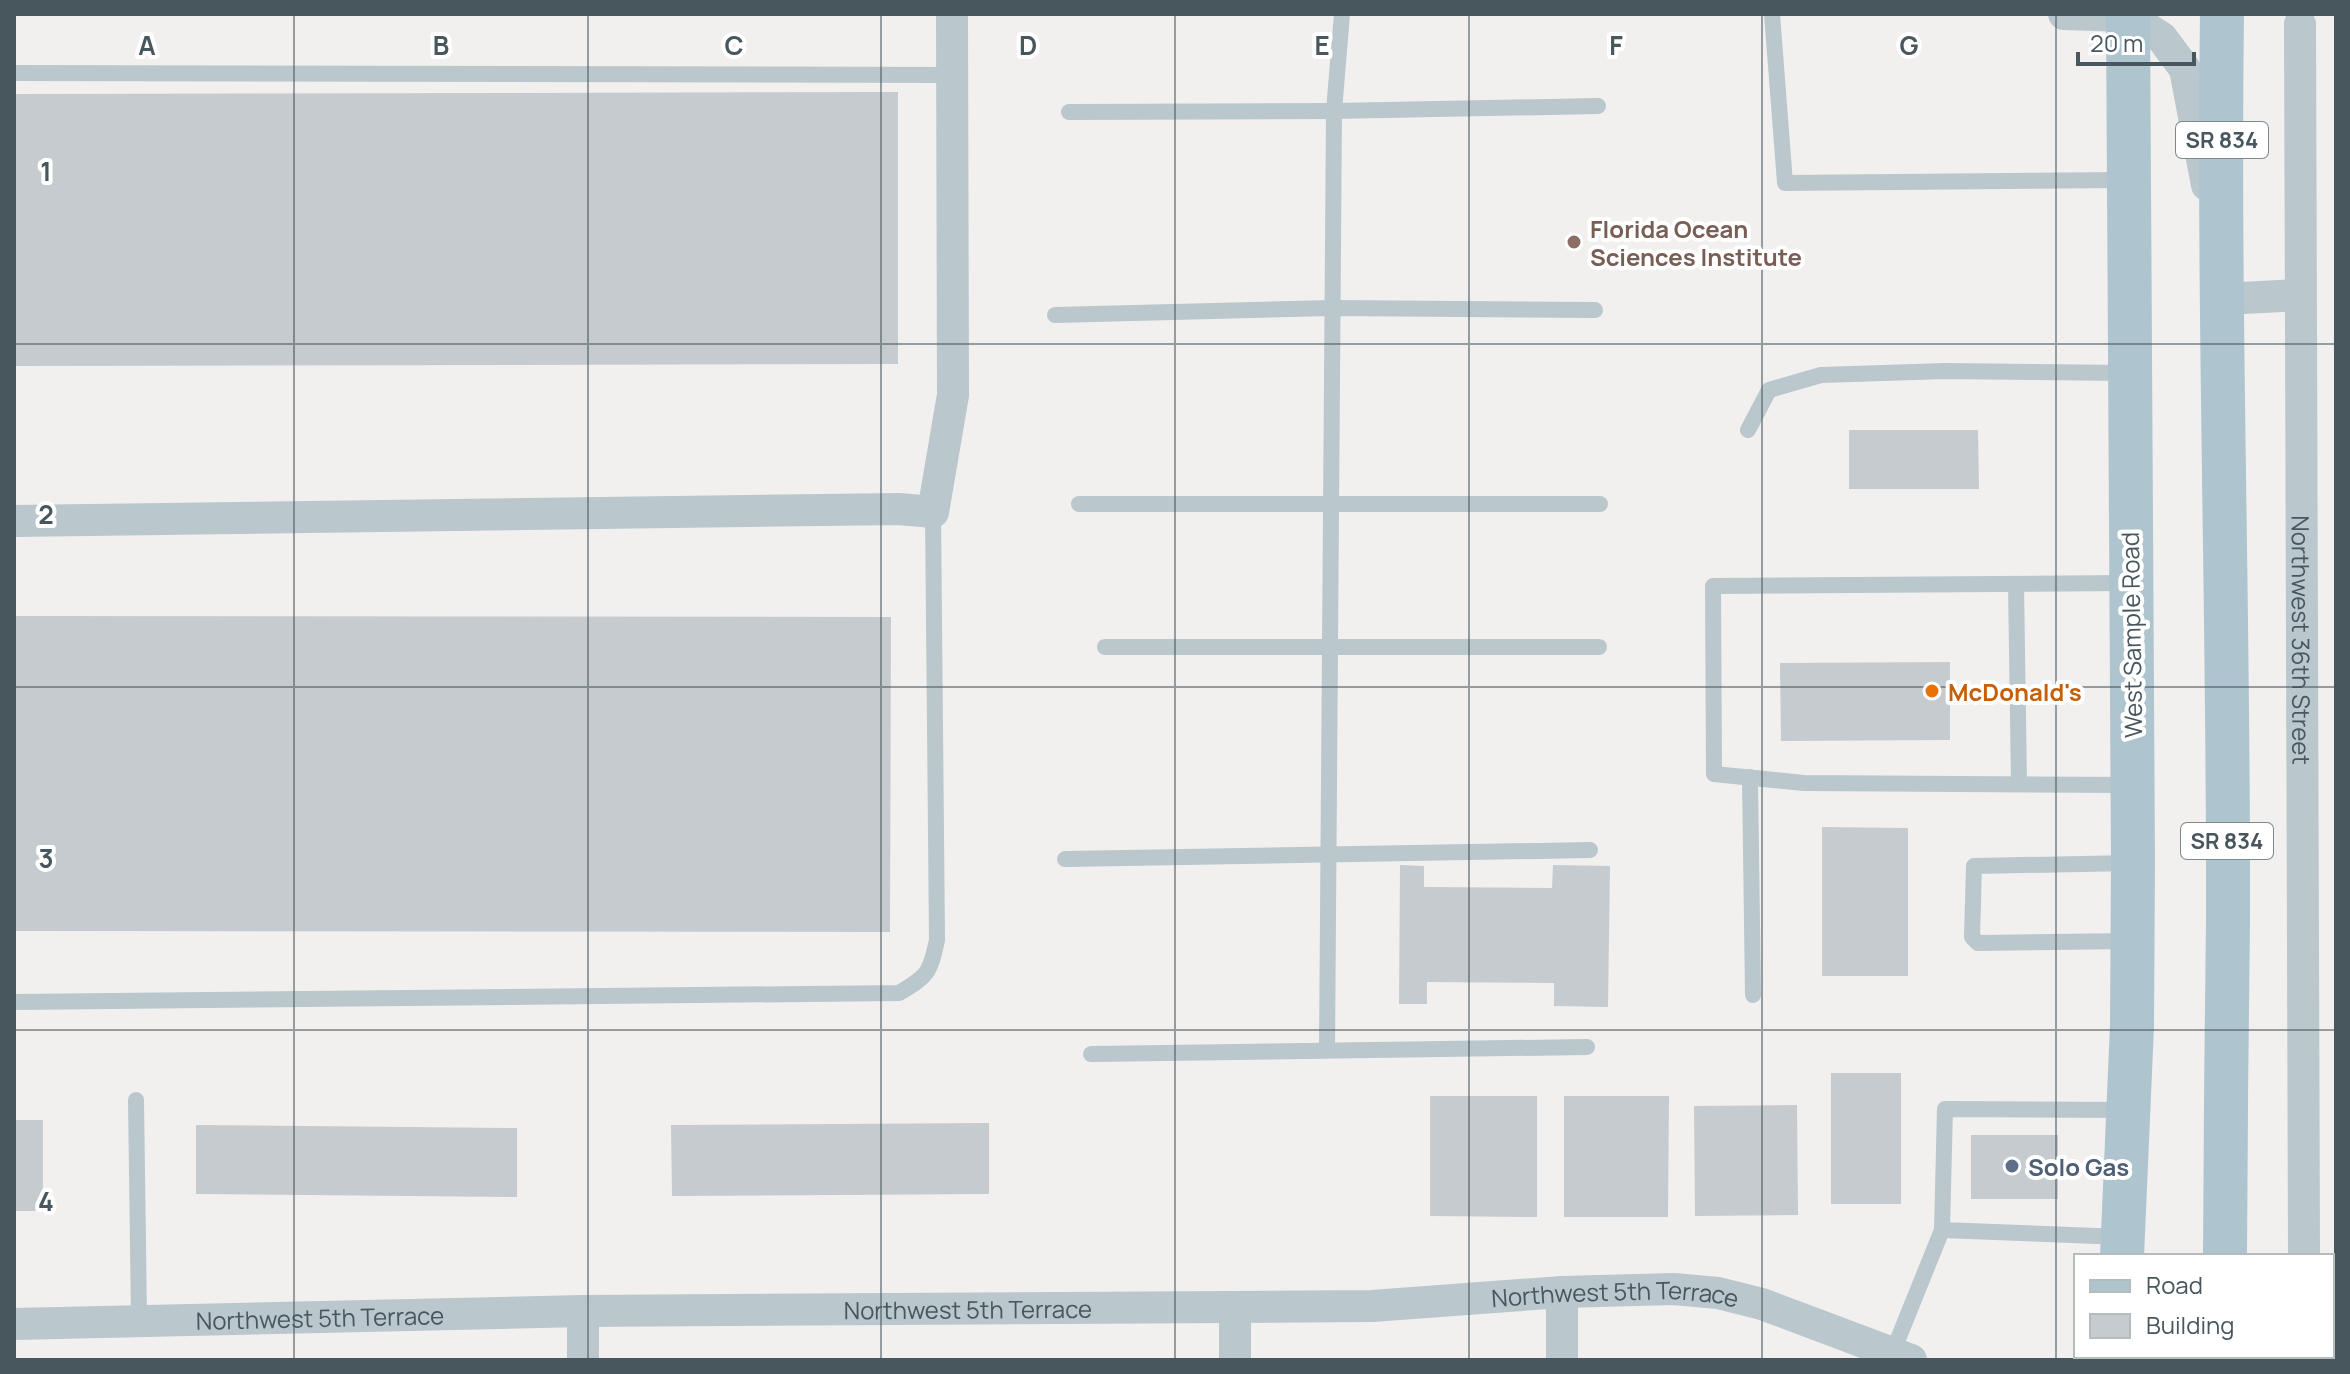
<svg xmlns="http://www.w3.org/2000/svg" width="2350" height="1374" viewBox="0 0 2350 1374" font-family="Manrope,sans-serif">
<rect width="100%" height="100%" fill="#f2efef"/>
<g fill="#c6cbcf">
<polygon points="898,92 898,364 14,366 14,94"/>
<polygon points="1849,430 1978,430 1979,489 1849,489"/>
<polygon points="14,616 891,617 890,932 14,931"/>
<polygon points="1950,662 1950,740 1781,741 1780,663"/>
<polygon points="1822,827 1908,828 1908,976 1822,976"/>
<polygon points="1400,865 1424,866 1424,887 1552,888 1553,865 1610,866 1608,1007 1554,1006 1554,983 1427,982 1427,1004 1399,1004"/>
<rect x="1831" y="1073" width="70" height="131"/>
<polygon points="1430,1096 1537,1096 1537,1217 1430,1216"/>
<polygon points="1564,1096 1669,1096 1668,1217 1564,1217"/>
<polygon points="1797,1105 1798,1215 1695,1216 1694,1106"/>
<rect x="14" y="1120" width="29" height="91"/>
<polygon points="989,1123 989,1194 672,1196 671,1125"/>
<polygon points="196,1125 517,1128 517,1197 196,1194"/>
<rect x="1971" y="1135" width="87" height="64"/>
</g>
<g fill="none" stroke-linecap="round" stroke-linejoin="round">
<g stroke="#bac7cc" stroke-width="16">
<polyline points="1772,14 1785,183 2126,180"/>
<polyline points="14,73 953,75"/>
<polyline points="1069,112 1334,111 1598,106"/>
<polyline points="1055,315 1332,308 1595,310"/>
<polyline points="1748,430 1769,390 1821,375 1945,371 2128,373"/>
<polyline points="1079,504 1600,504"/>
<polyline points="2128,583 1713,586 1714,774 1804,783 2132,785"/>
<polyline points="2016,584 2019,784"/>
<polyline points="1105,647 1599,647"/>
<polyline points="1750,777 1753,995"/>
<polyline points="1065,859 1590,850"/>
<polyline points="2131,941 1978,943 1972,937 1974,866 2131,863"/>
<path d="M14,1002L899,993C928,976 930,973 937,940L933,512"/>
<polyline points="1327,1050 1334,111 1342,14"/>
<polyline points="1091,1054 1587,1047"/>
<polyline points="136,1100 139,1319"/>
<polyline points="2123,1237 1942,1230 1945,1109 2128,1110"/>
<polyline points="1892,1354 1942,1230"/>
</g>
<g stroke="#bac7cc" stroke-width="32">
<polyline points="2064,14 2128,16 2162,38 2185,69 2207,185"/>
<path id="s1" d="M2300,24L2304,1256"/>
<polyline points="2222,299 2300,295"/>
<polyline points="14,521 899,509 933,512 953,395 952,14"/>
<path id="s2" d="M14,1324L583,1311L1372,1306L1562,1292L1674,1289L1718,1293L1762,1304L1911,1360"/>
<polyline points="2305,1356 2305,1360"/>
<polyline points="583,1360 583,1311"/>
<polyline points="1235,1360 1235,1307"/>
<polyline points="1562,1360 1562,1292"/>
</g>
<g stroke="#aec4ce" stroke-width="44">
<path d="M2222,14C2218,316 2229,617 2228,919C2227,1031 2225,1144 2225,1256"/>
<polyline points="2122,1256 2132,1026 2133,863 2128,14"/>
<polyline points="2115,1360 2115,1356"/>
<polyline points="2225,1360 2225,1356"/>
</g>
</g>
<path fill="none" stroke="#47575d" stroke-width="2" stroke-opacity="0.55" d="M294,14V1360M588,14V1360M881,14V1360M1175,14V1360M1469,14V1360M1762,14V1360M2056,14V1360M14,344H2336M14,687H2336M14,1030H2336"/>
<circle fill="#8d6e63" stroke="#fff" stroke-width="3" cx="1574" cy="242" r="8"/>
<circle fill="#e8710a" stroke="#fff" stroke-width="3" cx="1932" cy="691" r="8"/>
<circle fill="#5c6f8a" stroke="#fff" stroke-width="3" cx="2012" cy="1166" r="8"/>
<g text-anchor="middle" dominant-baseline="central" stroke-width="8" stroke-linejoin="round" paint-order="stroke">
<g fill="#fff" stroke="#7e898e" stroke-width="2">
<rect x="2176" y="122" width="92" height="36" rx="6"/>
<rect x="2181" y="823" width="92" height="36" rx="6"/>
</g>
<g font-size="22" font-weight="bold" fill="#47575d">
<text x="2222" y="140">SR 834</text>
<text x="2227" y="841">SR 834</text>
</g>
<g font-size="24" font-weight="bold" fill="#785e54" stroke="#fff" text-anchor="start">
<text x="1590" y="228">Florida Ocean<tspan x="1590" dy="28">Sciences Institute</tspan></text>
</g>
<g font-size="24" fill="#47575d" stroke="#fff">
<text transform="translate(2131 635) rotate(-91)">West Sample Road</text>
<text stroke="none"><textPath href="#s1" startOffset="616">Northwest 36th Street</textPath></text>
<text stroke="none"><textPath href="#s2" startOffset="1602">Northwest 5th Terrace</textPath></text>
<text stroke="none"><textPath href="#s2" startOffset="954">Northwest 5th Terrace</textPath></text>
<text stroke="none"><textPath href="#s2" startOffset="306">Northwest 5th Terrace</textPath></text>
</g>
<g font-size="24" font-weight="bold" fill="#c56008" stroke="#fff" text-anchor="start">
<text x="1948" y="691">McDonald's</text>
</g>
<g font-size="24" font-weight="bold" fill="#4e5e75" stroke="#fff" text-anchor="start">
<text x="2028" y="1166">Solo Gas</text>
</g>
</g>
<g font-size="26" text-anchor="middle" font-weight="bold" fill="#47575d" stroke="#fff" stroke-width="8" stroke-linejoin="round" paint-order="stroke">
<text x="147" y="55">A</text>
<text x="441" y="55">B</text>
<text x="734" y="55">C</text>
<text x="1028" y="55">D</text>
<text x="1322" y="55">E</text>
<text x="1616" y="55">F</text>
<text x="1909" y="55">G</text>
<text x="46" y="181">1</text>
<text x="46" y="524">2</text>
<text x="46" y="868">3</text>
<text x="46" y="1211">4</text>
</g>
<rect width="2350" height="1374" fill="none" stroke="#47575d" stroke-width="32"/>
<rect x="2074" y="1254" width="260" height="104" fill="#ffffff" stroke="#b5bcbe" stroke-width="2"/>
<rect x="2090" y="1280" width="40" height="12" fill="#aec4ce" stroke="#b5bcbe" stroke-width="2"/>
<text x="2146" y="1294" font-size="24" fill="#47575d">Road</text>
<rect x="2090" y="1314" width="40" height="24" fill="#c6cbcf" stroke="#b5bcbe" stroke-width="2"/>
<text x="2146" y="1334" font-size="24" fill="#47575d">Building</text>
<path d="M2078 52v12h116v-12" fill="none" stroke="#47575d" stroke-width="4"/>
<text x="2090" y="52" font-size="24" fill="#47575d" stroke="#ffffff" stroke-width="6" paint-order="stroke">20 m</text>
</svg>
